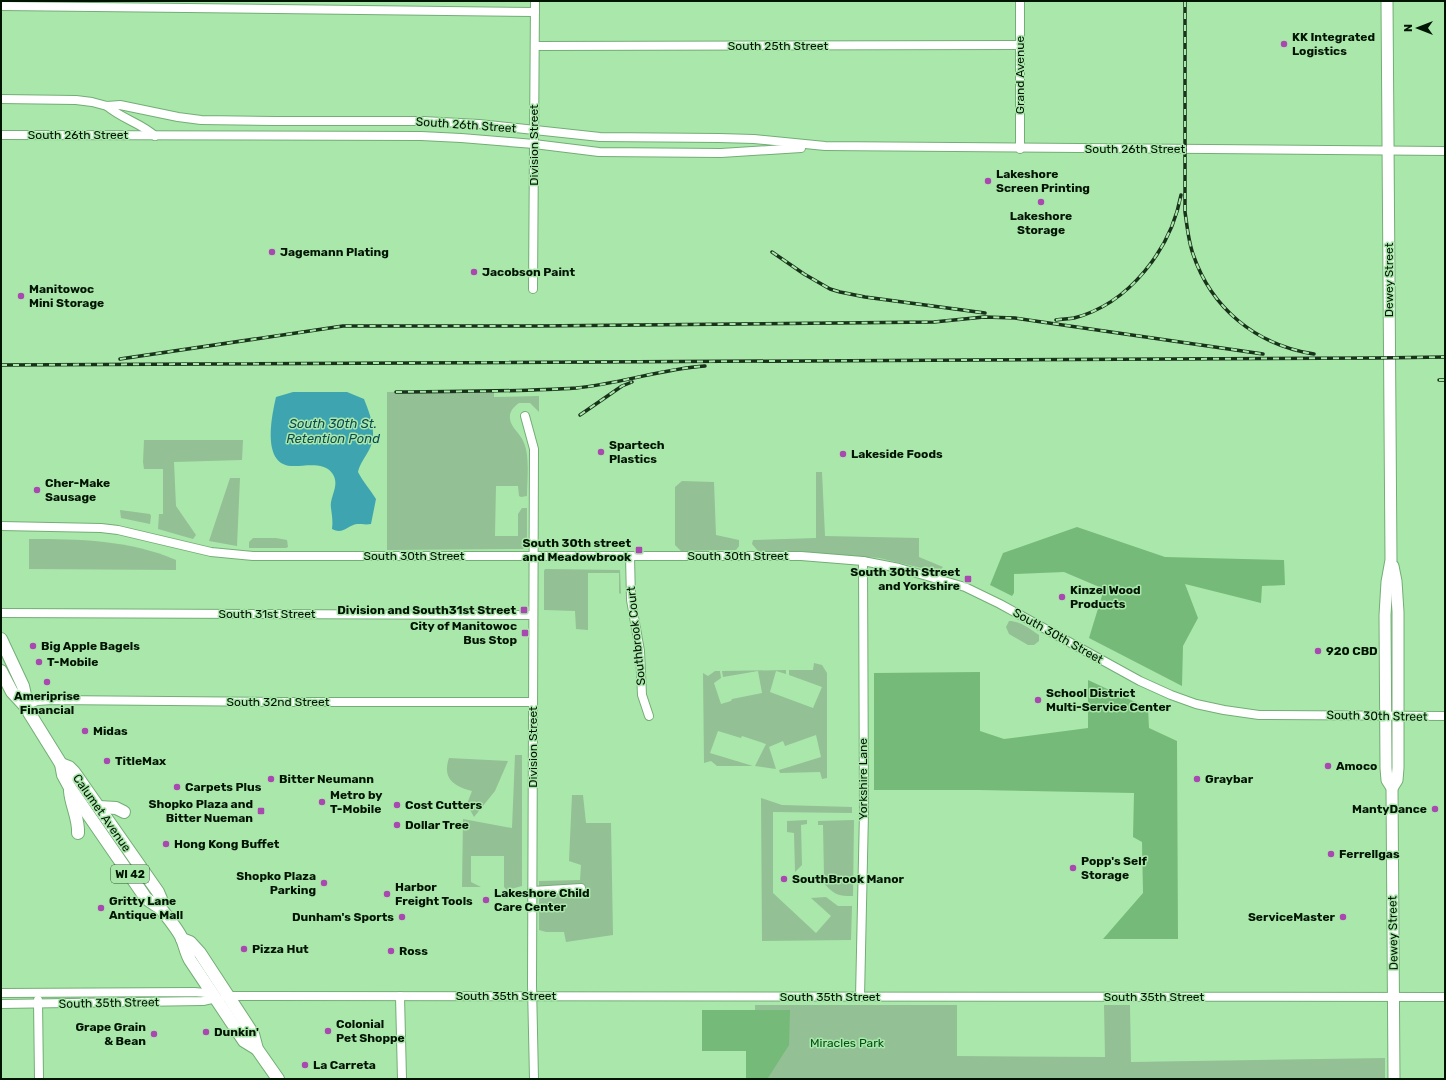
<svg xmlns="http://www.w3.org/2000/svg" width="1446" height="1080" viewBox="0 0 1446 1080" font-family="Rubik,sans-serif">
<rect width="100%" height="100%" fill="#aae7ab"/>
<g fill="#93c094">
<path d="M494,390V397L539,396V412L530,403H519C514,407 509,411 510,419C511,428 521,434 524,443C530,457 527,481 527,496L521,497L519,496L518,486H496L495,536H518V514L522,508H527V543L523,549L387,550V392Z"/>
<polygon points="144,440 243,440 242,460 174,462 176,506 196,535 193,539 158,529 159,514 163,514 163,469 144,469 143,462"/>
<polygon points="816,472 822,472 825,536 919,538 919,557 943,567 938,572 879,558 795,551 758,551 752,544 753,540 816,538"/>
<polygon points="230,478 240,478 237,546 209,541"/>
<polygon points="682,481 714,482 716,535 739,540 739,546 736,550 681,551 675,545 675,487"/>
<polygon points="120,510 150,514 151,516 150,524 121,518"/>
<polygon points="253,538 276,538 287,540 288,547 286,548 249,548 249,542"/>
<path d="M29,539C79,539 130,540 176,560V570L29,569Z"/>
<polygon points="545,569 620,570 621,594 619,593 619,573 588,573 588,630 576,629 575,611 544,610 544,571"/>
<path d="M1009,621C1021,621 1030,629 1039,635V641L1034,645H1028L1009,634L1006,627Z"/>
<polygon points="814,663 822,665 827,673 827,778 822,779 820,772 780,773 779,770 821,757 816,735 785,746 783,741 769,747 776,769 755,766 766,744 742,736 741,738 718,731 710,753 753,766 717,766 711,761 704,763 703,673 708,676 715,671 720,671 721,678 714,683 721,704 731,701 732,699 762,693 758,671 723,677 722,671 786,670 786,674 776,671 770,692 813,708 822,687 789,675 789,670 813,670"/>
<polygon points="515,755 522,755 522,886 507,890 504,887 504,856 471,856 471,882 481,887 462,887 463,819 512,828"/>
<path d="M449,758L508,761L495,791L474,817L467,804L472,791C454,786 442,779 449,758Z"/>
<polygon points="572,795 583,795 586,823 611,823 613,935 566,942 564,932 546,932 539,930 539,881 580,880 581,865 569,861"/>
<polygon points="761,798 782,805 852,807 852,813 773,812 773,893 816,933 831,916 811,898 826,897 838,906 852,906 851,940 762,941"/>
<polygon points="807,820 807,824 801,825 802,865 795,872 794,833 787,832 787,821"/>
<path d="M854,820L853,896C835,897 831,891 820,879L824,876L823,825H818V821Z"/>
<polygon points="755,1005 957,1005 957,1056 1105,1057 1104,1005 1130,1005 1131,1062 1385,1058 1385,1079 756,1079"/>
</g>
<g fill="#75ba78">
<polygon points="1077,527 1165,557 1284,560 1285,585 1262,586 1261,603 1185,584 1198,618 1183,646 1182,686 1089,638 1104,589 1064,572 1014,574 1014,593 1012,596 990,585 1003,553"/>
<polygon points="980,672 980,731 1004,739 1088,728 1088,680 1148,708 1149,728 1177,741 1178,939 1103,939 1143,893 1142,842 1133,837 1134,793 979,790 874,790 874,673"/>
<polygon points="702,1010 790,1010 789,1045 768,1078 746,1078 746,1051 702,1051"/>
</g>
<path fill="#3ea5b0" d="M293,392H347L364,399C370,414 378,434 369,450C365,458 360,463 358,472C363,482 370,489 376,499L371,524C366,525 362,524 357,524C348,525 343,535 332,529C333,521 332,516 331,508C329,497 341,485 332,473C323,461 303,467 291,466C261,464 272,415 276,397Z"/>
<g fill="none" stroke-linecap="round" stroke-linejoin="round">
<g stroke="#72ae75" stroke-width="10">
<g id="street">
<polyline points="1,6 535,12"/>
<polyline points="535,46 1020,45"/>
<polyline points="1,99 76,100 92,102 107,106 120,105 178,117 201,120 276,121 423,121 479,124 600,137 719,138 754,139 825,146 1445,151"/>
<path d="M107,106C122,119 141,123 155,136"/>
<polyline points="1,135 421,136 461,138 534,144 599,152 721,153 801,148"/>
<polyline points="1020,149 1020,1"/>
<polyline points="533,289 535,1"/>
<polyline points="525,416 534,449 532,985 534,1079"/>
<polyline points="1,526 101,528 118,530 211,552 253,556 801,556 863,561 899,568 965,587 1000,604 1140,681 1171,695 1196,704 1224,710 1259,715 1445,716"/>
<polyline points="630,556 631,600 640,651 642,695 649,716"/>
<polyline points="1,613 533,615"/>
<polyline points="25,706 37,701 52,700 282,702 533,702"/>
<polyline points="532,891 581,888"/>
<polyline points="1,993 194,992 207,993 214,995"/>
<polyline points="225,996 1445,997"/>
<polyline points="400,996 402,1079"/>
<polyline points="860,997 864,812 863,561"/>
<polyline points="38,1000 39,1079"/>
<polyline points="1,1004 203,1001 212,999 215,996"/>
</g>
</g>
<g stroke="#72ae75" stroke-width="13">
<g id="secondary">
<polyline points="1387,1 1391,560 1387,582 1385,615 1386,768 1387,780 1392,788 1394,1079"/>
<polyline points="1392,788 1397,780 1398,768 1398,612 1396,581 1393,566"/>
</g>
</g>
<g stroke="#72ae75" stroke-width="14">
<g id="primary">
<polyline points="1,639 23,686 25,695 25,706"/>
<path d="M1,671L12,692L25,706L61,764L63,775L70,788L145,897C150,903 158,905 162,910C168,918 179,931 182,939C185,946 186,953 190,960L244,1041L257,1049"/>
<polyline points="61,764 69,767 74,772 158,892 161,899 161,908"/>
<path d="M70,791C71,805 79,819 78,833"/>
<polyline points="99,807 116,808 124,812"/>
<polyline points="182,939 190,942 200,953 253,1034 257,1049 278,1079"/>
</g>
</g>
<use href="#street" stroke="#fff" stroke-width="8"/>
<use href="#secondary" stroke="#fff" stroke-width="11"/>
<use href="#primary" stroke="#fff" stroke-width="12"/>
<g stroke="#19331b" stroke-width="3.5">
<g id="rail">
<path d="M1185,1V212C1187,225 1188,238 1192,251C1210,308 1256,345 1314,354"/>
<polyline points="772,252 804,274 830,289 840,292 865,297 985,313"/>
<path d="M1056,320C1062,319 1068,319 1074,318C1129,304 1171,249 1181,195"/>
<polyline points="120,359 343,326 537,326 934,322 984,317 1015,318 1263,354"/>
<polyline points="1,365 1377,358 1445,357"/>
<polyline points="1439,380 1445,380"/>
<path d="M396,392C456,391 517,392 576,388C619,384 661,369 705,366"/>
<polyline points="580,415 622,386 632,382"/>
</g>
</g>
<use href="#rail" stroke="#aae7ab" stroke-width="2" stroke-dasharray="6" stroke-linecap="butt"/>
</g>
<g fill="#a948b0" stroke="#aae7ab" stroke-width="1.5">
<circle cx="1284" cy="44" r="4"/>
<circle cx="988" cy="181" r="4"/>
<circle cx="1041" cy="202" r="4"/>
<circle cx="272" cy="252" r="4"/>
<circle cx="474" cy="272" r="4"/>
<circle cx="21" cy="296" r="4"/>
<circle cx="601" cy="452" r="4"/>
<circle cx="843" cy="454" r="4"/>
<circle cx="37" cy="490" r="4"/>
<rect x="635" y="546" width="8" height="8" rx="2"/>
<rect x="964" y="575" width="8" height="8" rx="2"/>
<circle cx="1062" cy="597" r="4"/>
<rect x="520" y="606" width="8" height="8" rx="2"/>
<rect x="521" y="629" width="8" height="8" rx="2"/>
<circle cx="33" cy="646" r="4"/>
<circle cx="1318" cy="651" r="4"/>
<circle cx="39" cy="662" r="4"/>
<circle cx="47" cy="682" r="4"/>
<circle cx="1038" cy="700" r="4"/>
<circle cx="85" cy="731" r="4"/>
<circle cx="107" cy="761" r="4"/>
<circle cx="1328" cy="766" r="4"/>
<circle cx="271" cy="779" r="4"/>
<circle cx="1197" cy="779" r="4"/>
<circle cx="177" cy="787" r="4"/>
<circle cx="322" cy="802" r="4"/>
<circle cx="397" cy="805" r="4"/>
<circle cx="1435" cy="809" r="4"/>
<rect x="257" y="807" width="8" height="8" rx="2"/>
<circle cx="397" cy="825" r="4"/>
<circle cx="166" cy="844" r="4"/>
<circle cx="1331" cy="854" r="4"/>
<circle cx="1073" cy="868" r="4"/>
<circle cx="784" cy="879" r="4"/>
<circle cx="324" cy="883" r="4"/>
<circle cx="387" cy="894" r="4"/>
<circle cx="486" cy="900" r="4"/>
<circle cx="101" cy="908" r="4"/>
<circle cx="402" cy="917" r="4"/>
<circle cx="1343" cy="917" r="4"/>
<circle cx="244" cy="949" r="4"/>
<circle cx="391" cy="951" r="4"/>
<circle cx="328" cy="1031" r="4"/>
<circle cx="206" cy="1032" r="4"/>
<circle cx="154" cy="1034" r="4"/>
<circle cx="305" cy="1065" r="4"/>
</g>
<g text-anchor="middle" dominant-baseline="central" stroke-width="3" stroke-linejoin="round" paint-order="stroke">
<rect fill="#aae7ab" stroke="#335335" stroke-width="1" x="111" y="865" width="38" height="18" rx="3"/>
<g font-size="11" font-weight="bold" fill="#001402">
<text x="130" y="874">WI 42</text>
</g>
<g font-size="12" font-weight="bold" fill="#001402" stroke="#aae7ab" text-anchor="start">
<text x="1292" y="37">KK Integrated<tspan x="1292" dy="14">Logistics</tspan></text>
<text x="996" y="174">Lakeshore<tspan x="996" dy="14">Screen Printing</tspan></text>
<text x="1041" y="216" text-anchor="middle">Lakeshore<tspan x="1041" dy="14">Storage</tspan></text>
<text x="280" y="252">Jagemann Plating</text>
<text x="482" y="272">Jacobson Paint</text>
<text x="29" y="289">Manitowoc<tspan x="29" dy="14">Mini Storage</tspan></text>
<text x="609" y="445">Spartech<tspan x="609" dy="14">Plastics</tspan></text>
<text x="851" y="454">Lakeside Foods</text>
<text x="45" y="483">Cher-Make<tspan x="45" dy="14">Sausage</tspan></text>
<text x="631" y="543" text-anchor="end">South 30th street<tspan x="631" dy="14">and Meadowbrook</tspan></text>
<text x="960" y="572" text-anchor="end">South 30th Street<tspan x="960" dy="14">and Yorkshire</tspan></text>
<text x="1070" y="590">Kinzel Wood<tspan x="1070" dy="14">Products</tspan></text>
<text x="516" y="610" text-anchor="end">Division and South31st Street</text>
<text x="517" y="626" text-anchor="end">City of Manitowoc<tspan x="517" dy="14">Bus Stop</tspan></text>
<text x="41" y="646">Big Apple Bagels</text>
<text x="1326" y="651">920 CBD</text>
<text x="47" y="662">T-Mobile</text>
<text x="1046" y="693">School District<tspan x="1046" dy="14">Multi-Service Center</tspan></text>
<text x="47" y="696" text-anchor="middle">Ameriprise<tspan x="47" dy="14">Financial</tspan></text>
<text x="93" y="731">Midas</text>
<text x="115" y="761">TitleMax</text>
<text x="1336" y="766">Amoco</text>
<text x="279" y="779">Bitter Neumann</text>
<text x="1205" y="779">Graybar</text>
<text x="185" y="787">Carpets Plus</text>
<text x="330" y="795">Metro by<tspan x="330" dy="14">T-Mobile</tspan></text>
<text x="253" y="804" text-anchor="end">Shopko Plaza and<tspan x="253" dy="14">Bitter Nueman</tspan></text>
<text x="405" y="805">Cost Cutters</text>
<text x="1427" y="809" text-anchor="end">MantyDance</text>
<text x="405" y="825">Dollar Tree</text>
<text x="174" y="844">Hong Kong Buffet</text>
<text x="1339" y="854">Ferrellgas</text>
<text x="1081" y="861">Popp's Self<tspan x="1081" dy="14">Storage</tspan></text>
<text x="316" y="876" text-anchor="end">Shopko Plaza<tspan x="316" dy="14">Parking</tspan></text>
<text x="792" y="879">SouthBrook Manor</text>
<text x="395" y="887">Harbor<tspan x="395" dy="14">Freight Tools</tspan></text>
<text x="494" y="893">Lakeshore Child<tspan x="494" dy="14">Care Center</tspan></text>
<text x="109" y="901">Gritty Lane<tspan x="109" dy="14">Antique Mall</tspan></text>
<text x="394" y="917" text-anchor="end">Dunham's Sports</text>
<text x="1335" y="917" text-anchor="end">ServiceMaster</text>
<text x="252" y="949">Pizza Hut</text>
<text x="399" y="951">Ross</text>
<text x="336" y="1024">Colonial<tspan x="336" dy="14">Pet Shoppe</tspan></text>
<text x="146" y="1027" text-anchor="end">Grape Grain<tspan x="146" dy="14">&amp; Bean</tspan></text>
<text x="214" y="1032">Dunkin'</text>
<text x="313" y="1065">La Carreta</text>
</g>
<g font-size="12" fill="#001402" stroke="#aae7ab">
<text x="778" y="46">South 25th Street</text>
<text transform="translate(1020 75) rotate(-90)">Grand Avenue</text>
<text transform="translate(466 125) rotate(4)">South 26th Street</text>
<text x="78" y="135">South 26th Street</text>
<text transform="translate(534 145) rotate(-90)">Division Street</text>
<text x="1135" y="149">South 26th Street</text>
<text transform="translate(1389 280) rotate(-90)">Dewey Street</text>
<text x="414" y="556">South 30th Street</text>
<text x="738" y="556">South 30th Street</text>
<text x="267" y="614">South 31st Street</text>
<text transform="translate(636 636) rotate(-96)">Southbrook Court</text>
<text transform="translate(1058 636) rotate(29)">South 30th Street</text>
<text x="278" y="702">South 32nd Street</text>
<text transform="translate(1377 716) rotate(1)">South 30th Street</text>
<text transform="translate(533 747) rotate(-90)">Division Street</text>
<text transform="translate(863 779) rotate(-90)">Yorkshire Lane</text>
<text transform="translate(102 813) rotate(55)">Calumet Avenue</text>
<text transform="translate(1393 933) rotate(-91)">Dewey Street</text>
<text x="506" y="996">South 35th Street</text>
<text x="830" y="997">South 35th Street</text>
<text x="1154" y="997">South 35th Street</text>
<text transform="translate(109 1003) rotate(-1)">South 35th Street</text>
</g>
<g font-size="12" fill="#005112" stroke="#aae7ab">
<text x="847" y="1043">Miracles Park</text>
</g>
<g font-size="13" font-style="italic" fill="#0c4a50" stroke="#aae7ab">
<text x="333" y="423">South 30th St.<tspan x="333" dy="15">Retention Pond</tspan></text>
</g>
</g>
<rect width="1446" height="1080" fill="none" stroke="#001402" stroke-width="4"/>
<g transform="translate(1418 28) rotate(270)" stroke="#aae7ab" stroke-width="3" paint-order="stroke">
<path d="M0-3L7 15L0 10L-7 15Z" fill="#001402"/>
<text y="-6" font-size="11" font-weight="bold" text-anchor="middle" fill="#001402">N</text>
</g>
</svg>
